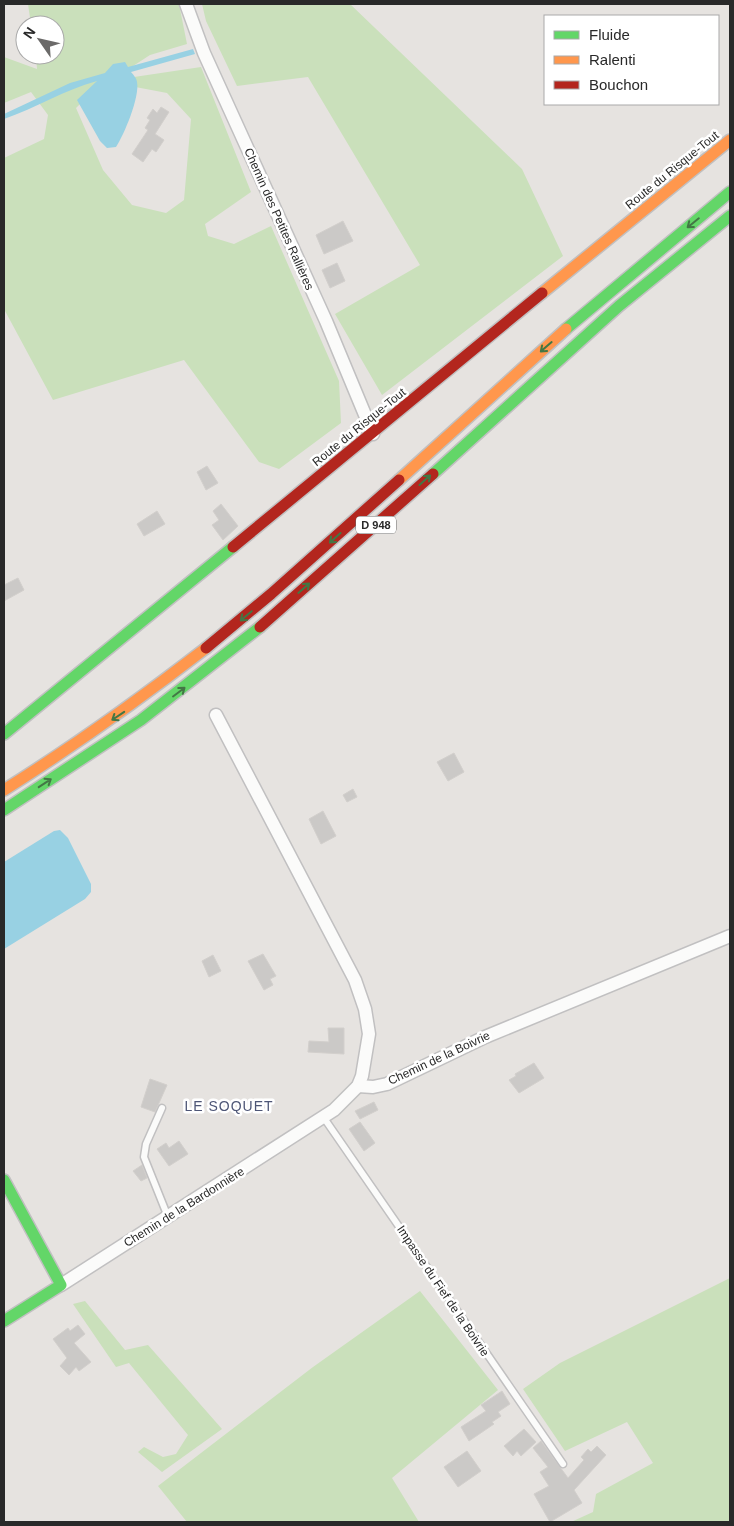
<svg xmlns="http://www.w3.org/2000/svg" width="734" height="1526" viewBox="0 0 734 1526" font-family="Arial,sans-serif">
<rect width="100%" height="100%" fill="#e6e3e0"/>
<g fill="#cae0bb">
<polygon points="28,4 179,4 187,44 150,55 90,94 76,108 103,170 132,205 166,213 184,200 191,119 167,93 130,86 134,77 201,67 251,192 205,224 208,236 234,244 271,226 339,381 341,423 279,469 259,462 184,360 53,400 4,309 4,158 44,139 48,115 31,92 4,103 4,57 37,69 36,55 55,55 55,25 31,25"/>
<polygon points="202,4 350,4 522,169 563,256 382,395 335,314 420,265 308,77 237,86 206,21"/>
<polygon points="730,1278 730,1522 571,1522 593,1512 596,1494 653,1463 627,1422 565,1451 523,1389 560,1363"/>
<polygon points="420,1291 498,1390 392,1478 419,1522 187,1522 158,1486 313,1367"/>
<polygon points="85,1301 125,1350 148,1345 222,1429 162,1472 138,1452 144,1447 163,1457 176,1454 188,1435 129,1363 116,1367 73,1304"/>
</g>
<g fill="#98d1e3">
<path d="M193,49L195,54L131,72C133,74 137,79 137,82C140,97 124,135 116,147L107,148L100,141L77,100L97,81C64,90 36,108 4,119V114L70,83L105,73L113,64L125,62L128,67Z"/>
<polygon points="60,830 68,838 91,884 91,892 85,899 4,949 4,862 54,831"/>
</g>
<g fill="#cbc9c7" stroke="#d2cfcc">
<polygon points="161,107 169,112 155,134 164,140 156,152 152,149 143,162 132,154 148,130 145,128 150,120 147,118 153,109 157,113"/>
<polygon points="343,221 353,241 324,254 316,235"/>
<polygon points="337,263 345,281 330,288 322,270"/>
<polygon points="207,466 218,483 206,490 197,472"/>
<polygon points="221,504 238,526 223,540 212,525 219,520 213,511"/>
<polygon points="157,511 165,524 144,536 137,524"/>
<polygon points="18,578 24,590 4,601 4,585"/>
<polygon points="454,753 464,772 448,781 437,762"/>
<polygon points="353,789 357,797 347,802 343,795"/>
<polygon points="323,811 336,836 321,844 309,819"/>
<polygon points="263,954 276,976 270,979 273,985 264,990 248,961"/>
<polygon points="213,955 221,971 209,977 202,961"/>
<polygon points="328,1028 344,1028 344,1054 308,1052 309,1041 329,1042"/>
<polygon points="534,1063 544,1078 519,1093 509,1080 516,1076 515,1074"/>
<polygon points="150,1079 167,1085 155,1112 141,1107"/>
<polygon points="374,1102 378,1110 360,1119 355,1111"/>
<polygon points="360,1122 375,1143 364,1151 349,1129"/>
<polygon points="179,1141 188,1154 169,1166 157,1149 166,1143 169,1148"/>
<polygon points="142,1165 147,1178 141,1181 133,1171"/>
<polygon points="78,1325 85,1334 74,1343 91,1362 79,1371 76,1367 69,1375 60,1366 67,1358 53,1339 68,1328 70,1331"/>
<polygon points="502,1391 510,1404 498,1412 501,1416 492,1422 494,1424 469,1441 461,1427 486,1411 481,1405"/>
<polygon points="524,1429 536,1442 521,1456 517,1451 513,1456 504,1446"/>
<polygon points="541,1441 568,1478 584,1460 581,1457 588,1449 591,1452 597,1446 606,1455 574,1490 582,1503 550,1522 534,1494 549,1486 540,1472 548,1467 533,1448"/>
<polygon points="467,1451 481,1471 458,1487 444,1467"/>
</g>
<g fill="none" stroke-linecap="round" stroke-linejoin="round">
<g stroke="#c1c0c1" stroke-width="9">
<g id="lane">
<polyline points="162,1108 146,1144 144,1157 168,1217"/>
<polyline points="324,1118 563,1464"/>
</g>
</g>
<g stroke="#c1c0c1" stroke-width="15">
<g id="street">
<polyline points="186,4 204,53 326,321 373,434"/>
<polyline points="358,1086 373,1087 387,1084 485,1037 730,936"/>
<polyline points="61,1285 334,1110 358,1086 362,1076 369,1034 365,1009 355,980 216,715"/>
</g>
</g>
<g stroke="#c1c0c1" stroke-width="14">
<g id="fast">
<polyline points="566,329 730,192"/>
<polyline points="433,474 619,306 730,216"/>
<polyline points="4,734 233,547"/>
<polyline points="4,810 141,720 260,627"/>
<polyline points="4,1180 61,1285 4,1321"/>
</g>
</g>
<g stroke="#c1c0c1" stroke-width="14">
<g id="slow">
<polyline points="542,293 730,140"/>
<polyline points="399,480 566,329"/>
<path d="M4,790C74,746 140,699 206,648"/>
</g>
</g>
<g stroke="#c1c0c1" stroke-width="14">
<g id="jam">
<polyline points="233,547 542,293"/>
<polyline points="260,627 433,474"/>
<polyline points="206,648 271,594 399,480"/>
</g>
</g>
<use href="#lane" stroke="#fbfbfa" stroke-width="6"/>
<use href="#street" stroke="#fbfbfa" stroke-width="12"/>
<use href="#fast" stroke="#63d668" stroke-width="11"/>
<use href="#slow" stroke="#ff974d" stroke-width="11"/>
<use href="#jam" stroke="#b3261e" stroke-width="11"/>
</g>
<defs><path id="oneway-shaft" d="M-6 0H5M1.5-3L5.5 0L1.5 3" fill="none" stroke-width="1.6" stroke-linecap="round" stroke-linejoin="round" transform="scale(1.25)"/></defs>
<g stroke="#437745">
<use href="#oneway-shaft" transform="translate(693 223) rotate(141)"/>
<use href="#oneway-shaft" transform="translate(546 347) rotate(139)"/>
<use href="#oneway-shaft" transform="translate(425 480) rotate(-42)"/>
<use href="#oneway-shaft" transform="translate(335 538) rotate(138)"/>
<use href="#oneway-shaft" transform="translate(304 588) rotate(-41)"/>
<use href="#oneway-shaft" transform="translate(246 616) rotate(140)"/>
<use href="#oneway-shaft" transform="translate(179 692) rotate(-37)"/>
<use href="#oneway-shaft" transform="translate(118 716) rotate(146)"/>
<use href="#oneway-shaft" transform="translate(45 783) rotate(-33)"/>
</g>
<g text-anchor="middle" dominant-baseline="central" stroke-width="5" stroke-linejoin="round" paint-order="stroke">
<rect fill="#fff" stroke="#696969" stroke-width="1" x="356" y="516.5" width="40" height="17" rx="4"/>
<g font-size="11" font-weight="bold" fill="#292929">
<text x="376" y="525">D 948</text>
</g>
<g font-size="12" fill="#292929" stroke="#fff">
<text transform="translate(672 170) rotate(-39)">Route du Risque-Tout</text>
<text transform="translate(279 219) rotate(66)">Chemin des Petites Rallières</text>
<text transform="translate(359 427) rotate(-39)">Route du Risque-Tout</text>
<text transform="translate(439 1058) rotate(-25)">Chemin de la Boivrie</text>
<text transform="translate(184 1207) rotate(-32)">Chemin de la Bardonnière</text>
<text transform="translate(443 1291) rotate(56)">Impasse du Fief de la Boivrie</text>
</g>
<g font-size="14" letter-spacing="1" fill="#4e5676" stroke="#fff">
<text x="229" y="1106">LE SOQUET</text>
</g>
</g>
<rect width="734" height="1526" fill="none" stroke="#292929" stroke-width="10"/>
<rect x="544" y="15" width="175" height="90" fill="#ffffff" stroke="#a9a9a9"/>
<rect x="554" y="31" width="25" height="8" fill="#63d668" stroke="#a9a9a9"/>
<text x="589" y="40" font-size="15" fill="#292929">Fluide</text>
<rect x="554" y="56" width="25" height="8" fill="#ff974d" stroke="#a9a9a9"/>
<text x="589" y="65" font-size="15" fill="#292929">Ralenti</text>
<rect x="554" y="81" width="25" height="8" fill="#b3261e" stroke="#a9a9a9"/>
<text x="589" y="90" font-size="15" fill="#292929">Bouchon</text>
<g transform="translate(40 40) rotate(304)"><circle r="24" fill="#ffffff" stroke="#a9a9a9"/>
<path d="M0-4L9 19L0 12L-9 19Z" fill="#6b6a69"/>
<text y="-8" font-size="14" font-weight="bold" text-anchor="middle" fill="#292929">N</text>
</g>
</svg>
